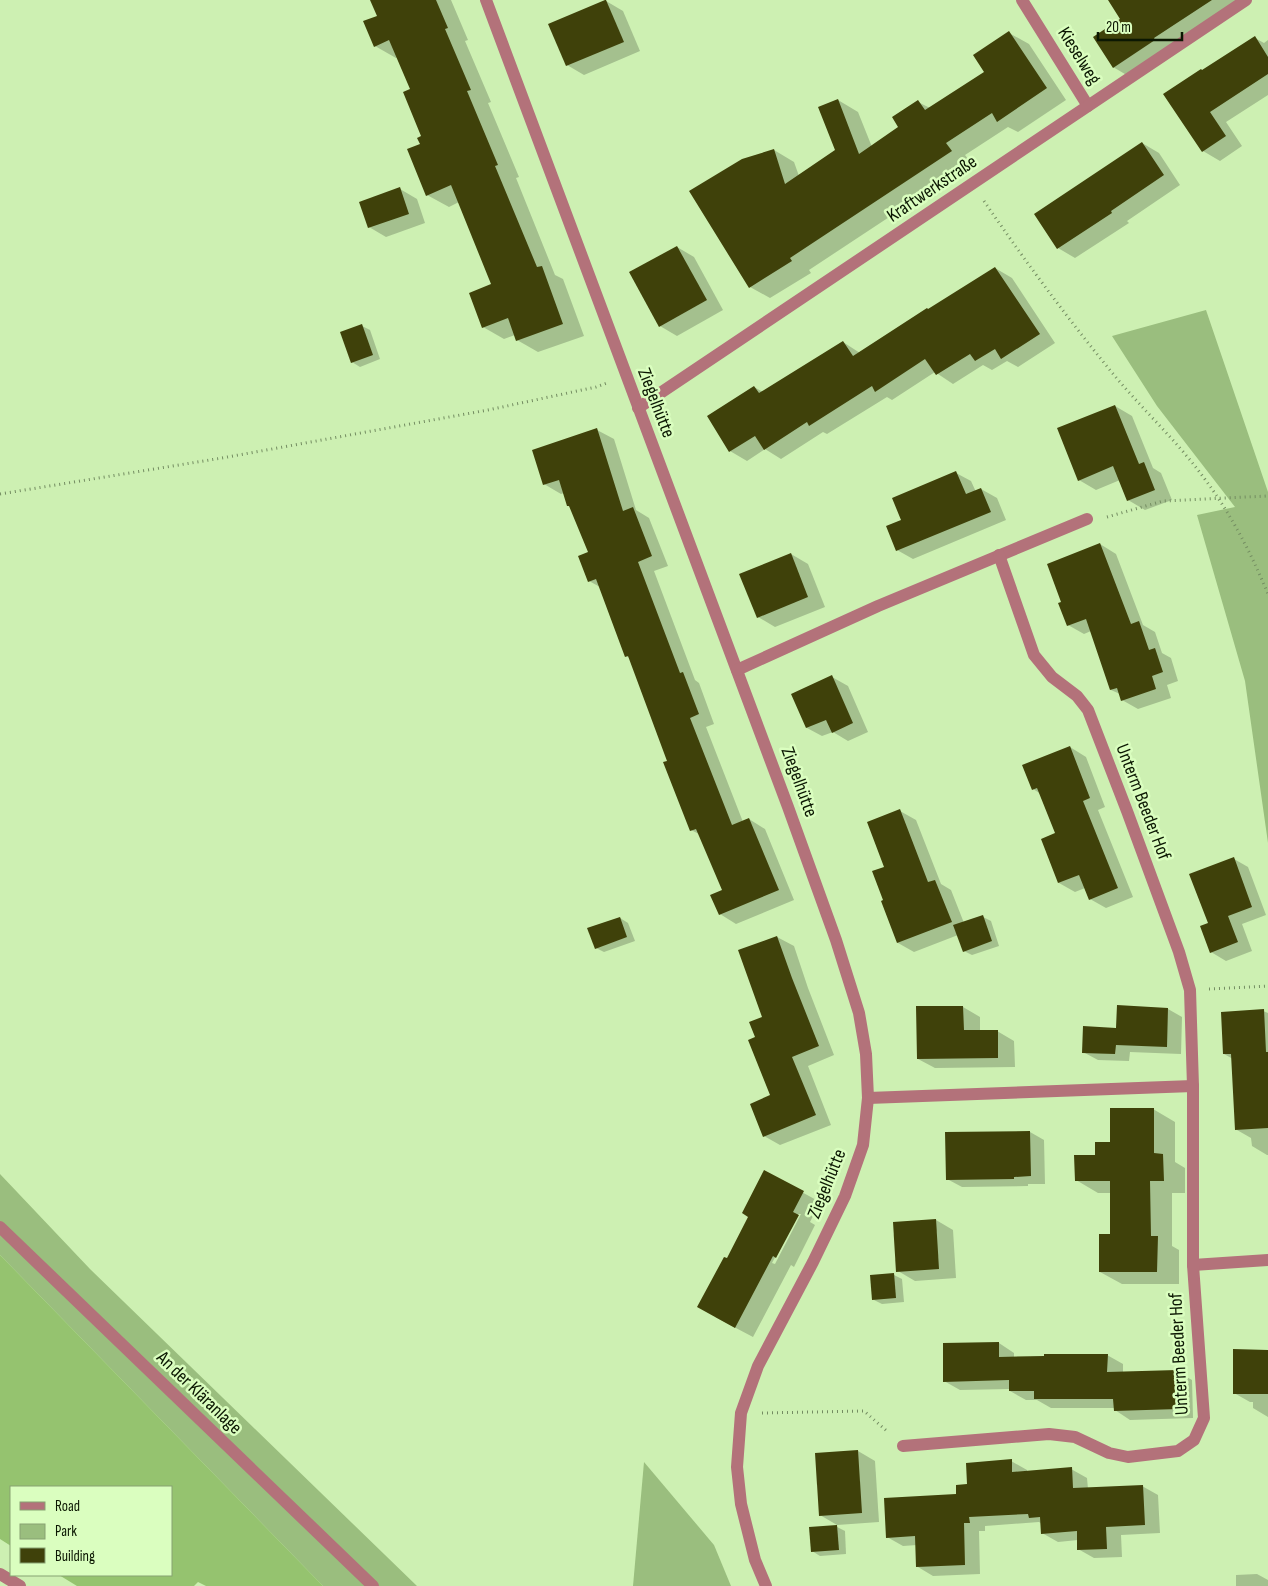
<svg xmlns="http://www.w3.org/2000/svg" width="1268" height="1586" viewBox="0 0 1268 1586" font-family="'Sofia Sans Condensed',sans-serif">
<rect width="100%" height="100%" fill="#cdf0b2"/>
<g fill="#9abe7e">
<polygon points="1206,310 1268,492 1268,843 1245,681 1197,515 1235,507 1157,406 1112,336"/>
<polygon points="0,1174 90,1269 417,1586 323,1586 0,1255"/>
<polygon points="644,1462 714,1545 731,1586 633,1586"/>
</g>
<polygon fill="#95c36f" points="0,1255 323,1586 206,1586 198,1582 194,1586 77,1586 59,1575 171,1575 171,1487 11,1487 11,1546 0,1539"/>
<g fill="#0003" fill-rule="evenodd">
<polygon points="371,0 451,0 468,40 465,41 491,102 488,103 519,177 516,178 555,275 563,279 584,336 538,352 517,340 515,335 504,339 483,327 493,285 459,202 449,207 427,195 421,144 423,136 412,90 398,57 396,58 375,46 378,16"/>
<polygon points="1132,0 1242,0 1130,77 1113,67 1122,20"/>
<polygon points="606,1 623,11 640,51 584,75 567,65"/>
<polygon points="1009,33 1029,44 1066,100 1018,132 1008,127 965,155 971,163 809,270 811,273 770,298 750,287 774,150 794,162 799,176 836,150 838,100 858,112 872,147 900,128 918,102 930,108 986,73"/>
<polygon points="1255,38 1264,43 1268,40 1268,95 1226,122 1242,146 1220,161 1203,151 1165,95"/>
<polygon points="1142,143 1159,153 1180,185 1127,221 1129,223 1075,258 1058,248 1035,214"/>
<polygon points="400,189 417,199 425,223 386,237 369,227"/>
<polygon points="677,247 694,257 723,310 677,336 660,326"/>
<polygon points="995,268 1012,278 1055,343 1018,367 1007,361 992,370 983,365 953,384 935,372 892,400 887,397 827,434 823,432 781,459 765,449 747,461 730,451 708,416 754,387 763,392 843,342 860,353"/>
<polygon points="362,326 370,330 380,359 360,367 352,362"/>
<polygon points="1115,406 1132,416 1153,468 1161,473 1172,500 1145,510 1128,500 1120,480 1096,490 1079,480"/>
<polygon points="597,430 614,439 636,510 649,518 668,566 654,571 695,680 699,683 714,724 706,727 743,822 749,819 765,829 794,900 736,924 720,914 723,890 701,835 691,830 668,762 630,658 626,656 600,587 589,581 589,553 571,507 568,506 564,493 561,494 544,484"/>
<polygon points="956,473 971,481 976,492 981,489 997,498 1006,520 913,559 897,550 888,527 903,521"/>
<polygon points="1100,544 1116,554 1143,625 1155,632 1162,653 1171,658 1178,681 1167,685 1171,698 1138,709 1122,700 1120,694 1111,690 1091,631 1084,634 1068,625 1063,602"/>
<polygon points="791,554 808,564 825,607 775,627 758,617"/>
<polygon points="832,677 848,686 868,732 848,741 833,732 822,736 807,728 793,695"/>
<polygon points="1070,747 1086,757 1105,807 1098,810 1133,897 1106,908 1090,899 1085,888 1075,892 1059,883 1043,840 1056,834 1041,794 1033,789"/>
<polygon points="900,811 916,820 941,884 951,890 964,923 983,917 991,921 999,946 972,955 964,951 958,935 914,952 898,943 882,902 884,901 885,867"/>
<polygon points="1234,859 1248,867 1266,915 1242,924 1252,951 1226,961 1211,952 1209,924"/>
<polygon points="620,918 628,923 635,941 604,952 596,948"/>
<polygon points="777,937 794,946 808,988 834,1055 808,1066 831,1125 780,1145 764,1136 772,1096 764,1017"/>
<polygon points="963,1007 980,1017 980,1031 997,1031 1014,1041 1015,1067 935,1068 918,1059 917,1008"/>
<polygon points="1168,1009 1182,1017 1181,1054 1130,1052 1129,1061 1098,1060 1083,1052 1118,1029"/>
<polygon points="1263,1011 1268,1013 1268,1155 1267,1155 1252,1146 1251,1138 1237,1130 1233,1059 1224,1054"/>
<polygon points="1153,1109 1175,1122 1175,1162 1185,1168 1185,1193 1172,1193 1172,1246 1179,1250 1179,1284 1122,1284 1100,1272 1111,1236 1112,1193 1098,1193 1076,1180 1111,1143"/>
<polygon points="1030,1132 1044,1140 1045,1184 1028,1184 1028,1186 962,1187 947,1179"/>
<path d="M765,1172L820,1202L810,1222L815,1225L794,1267L791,1265L753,1337L715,1317L728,1260L750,1216ZM798,1214H801L775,1264L772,1263Z"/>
<polygon points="936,1220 953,1230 956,1278 915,1281 898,1271"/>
<polygon points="894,1275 902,1279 904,1302 882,1304 874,1300"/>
<polygon points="999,1343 1014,1353 1014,1358 1107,1355 1123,1364 1123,1373 1176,1371 1192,1380 1193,1418 1130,1420 1115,1410 1115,1408 1051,1408 1037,1400 1026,1400 1010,1391 1010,1389 960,1390 944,1381"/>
<polygon points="1268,1351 1268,1417 1253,1408 1253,1402 1250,1402 1234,1393"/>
<polygon points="858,1451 875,1461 879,1522 837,1525 820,1515"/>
<polygon points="1011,1461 1027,1470 1027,1472 1071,1469 1087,1478 1088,1489 1142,1486 1158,1495 1160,1533 1121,1535 1122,1557 1094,1558 1078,1549 1078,1540 1058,1542 1042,1533 1042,1524 1039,1522 985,1526 985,1531 979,1531 980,1574 933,1576 918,1567 917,1545 903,1546 887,1537 957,1495 969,1486"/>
<polygon points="837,1527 845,1531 846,1554 820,1556 812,1551"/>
<polygon points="1257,1574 1268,1580 1268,1586 1236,1586 1236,1575"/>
</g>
<g fill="#3f410a">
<polygon points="370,0 436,0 448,28 445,29 471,90 467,91 498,165 495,166 537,267 542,266 563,324 516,341 508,318 482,328 469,293 491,284 451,185 426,196 407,149 420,144 417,138 421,136 403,92 410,89 389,40 374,47 363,21 377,16"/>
<polygon points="605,0 606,0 624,42 566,66 548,24"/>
<polygon points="1108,0 1212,0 1154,38 1155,40 1113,68 1093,37 1120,19"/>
<polygon points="1009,31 1047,88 997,122 992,113 946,143 952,151 790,258 792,261 749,288 689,191 742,159 774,149 785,184 835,150 818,107 838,99 859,154 898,127 892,117 918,100 925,110 984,72 973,55"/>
<polygon points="1255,36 1268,57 1268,74 1210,112 1226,136 1202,152 1163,94 1201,69 1202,70"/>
<polygon points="1142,142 1164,175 1111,211 1112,213 1057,249 1034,214"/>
<polygon points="400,187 409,214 368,228 359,202"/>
<polygon points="677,246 707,300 659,327 629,272"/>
<polygon points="995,267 1040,334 1001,359 995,349 975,361 970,354 936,375 925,359 875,392 872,386 809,426 807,422 764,450 755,436 729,452 707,416 754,386 759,393 843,341 853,356 927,308 928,309"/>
<polygon points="362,324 373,355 351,363 340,332"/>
<polygon points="1115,405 1139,464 1144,462 1155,490 1127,501 1113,466 1078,481 1057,428"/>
<polygon points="597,428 623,511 633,507 652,556 638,562 680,673 683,672 699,714 690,718 732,825 749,818 779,890 719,915 710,895 722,890 696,829 690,831 663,762 667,761 628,656 625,657 596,579 588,582 578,556 588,552 569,506 567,506 559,480 543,485 532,450"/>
<polygon points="956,471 966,494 981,488 991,512 896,551 886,526 901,520 892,498"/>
<polygon points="1100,543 1131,624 1139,621 1149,650 1155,648 1163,672 1152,676 1156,689 1121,701 1117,688 1110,690 1086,619 1067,626 1058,603 1061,602 1047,564"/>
<polygon points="791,553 808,597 757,618 739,574"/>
<polygon points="832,675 853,723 832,733 826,720 806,728 791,694"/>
<polygon points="1070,746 1090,798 1083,801 1118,888 1089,900 1079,875 1058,883 1041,839 1055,833 1037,788 1032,790 1022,765"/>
<polygon points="900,809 928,882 935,880 952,922 897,943 881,901 883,900 872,871 884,867 867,822"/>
<polygon points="1234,857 1252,907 1228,916 1238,942 1210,953 1200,926 1208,923 1189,874"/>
<polygon points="983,915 992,941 963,952 953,925"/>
<polygon points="620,917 627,937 595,949 587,928"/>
<polygon points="777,936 792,978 819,1046 792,1057 816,1115 763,1137 750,1104 770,1095 748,1040 755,1037 749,1022 762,1017 738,950"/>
<polygon points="1117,1005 1168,1008 1167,1047 1116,1045 1115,1054 1082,1053 1083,1026 1116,1028"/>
<polygon points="916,1006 963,1006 964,1030 998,1030 998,1058 917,1059"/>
<polygon points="1264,1009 1266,1052 1268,1052 1268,1128 1235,1130 1231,1054 1223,1054 1221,1012"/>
<polygon points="1110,1108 1154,1108 1154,1153 1163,1154 1164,1181 1150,1181 1151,1236 1158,1236 1157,1272 1099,1272 1099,1234 1110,1234 1110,1181 1075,1181 1074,1155 1095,1155 1095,1142 1110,1142"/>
<polygon points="1030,1131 1031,1176 1014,1177 1014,1179 946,1180 945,1132"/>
<polygon points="764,1170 804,1191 793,1212 799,1215 776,1258 773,1256 735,1328 697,1307 724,1257 727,1258 748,1217 742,1213"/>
<polygon points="936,1219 939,1269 896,1272 893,1222"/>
<polygon points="894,1273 896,1298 872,1300 870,1275"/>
<polygon points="999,1342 999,1357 1044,1356 1044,1354 1108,1354 1107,1372 1177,1370 1178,1409 1114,1411 1113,1399 1034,1399 1034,1391 1009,1391 1009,1380 943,1382 943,1343"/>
<polygon points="1233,1349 1268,1350 1268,1394 1233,1394"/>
<polygon points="858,1450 862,1513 819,1516 815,1453"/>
<polygon points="1012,1459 1012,1472 1072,1467 1073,1488 1143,1485 1145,1525 1106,1527 1107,1549 1077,1550 1077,1531 1041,1534 1040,1517 1029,1518 1028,1514 969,1517 970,1523 964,1523 965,1565 916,1567 915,1536 886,1538 884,1498 956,1494 956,1485 967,1484 966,1463"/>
<polygon points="837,1525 839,1550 811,1552 809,1527"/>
</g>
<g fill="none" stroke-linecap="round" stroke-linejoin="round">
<g stroke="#738c61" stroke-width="3" stroke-dasharray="1 4" stroke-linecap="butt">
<path d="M984,201C1025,261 1068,319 1114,375C1143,410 1177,441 1204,478C1231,514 1251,553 1268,594"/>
<polyline points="0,494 222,458 488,410 596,387 607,383"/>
<polyline points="1107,517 1163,501 1268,496"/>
<polyline points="1209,989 1268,986"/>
<polyline points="762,1413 864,1411 888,1432"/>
</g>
<g stroke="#b3727a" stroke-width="12">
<polyline points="486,0 788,807 836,940 859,1013 866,1054 868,1098 863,1145 845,1196 813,1262 758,1366 741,1413 737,1467 741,1504 755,1560 766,1586"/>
<polyline points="1022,0 1088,106"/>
<polyline points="638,408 1246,0"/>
<polyline points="737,670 878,606 1087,519"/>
<polyline points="868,1098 1193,1086"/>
<polyline points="0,1227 373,1586"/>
<polyline points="1193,1265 1268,1260"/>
<polyline points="903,1446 1049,1434 1075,1437 1109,1453 1128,1457 1178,1451 1194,1440 1204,1418 1193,1265 1193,1086 1190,990 1179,952 1127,811 1088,710 1077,696 1052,677 1034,655 999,555"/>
<polyline points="0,1574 20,1586"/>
</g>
</g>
<g text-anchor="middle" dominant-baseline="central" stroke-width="5" stroke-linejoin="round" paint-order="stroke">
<g font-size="19" fill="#0b1702" stroke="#dafebf">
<text transform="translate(1079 56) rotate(58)">Kieselweg</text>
<text transform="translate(932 189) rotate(-34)">Kraftwerkstraße</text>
<text transform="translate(656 403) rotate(69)">Ziegelhütte</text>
<text transform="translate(799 782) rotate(70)">Ziegelhütte</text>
<text transform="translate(1143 802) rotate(69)">Unterm Beeder Hof</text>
<text transform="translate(827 1184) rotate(-68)">Ziegelhütte</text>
<text transform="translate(1179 1354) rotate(-93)">Unterm Beeder Hof</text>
<text transform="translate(199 1393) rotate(44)">An der Kläranlage</text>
</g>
</g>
<rect x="10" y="1486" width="162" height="90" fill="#dafebf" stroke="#87a273"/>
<rect x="20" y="1502" width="25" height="8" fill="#b3727a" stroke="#87a273"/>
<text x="55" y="1511" font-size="15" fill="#0b1702">Road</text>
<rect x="20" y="1524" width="25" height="15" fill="#9abe7e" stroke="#87a273"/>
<text x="55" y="1536" font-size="15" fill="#0b1702">Park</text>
<rect x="20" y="1548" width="25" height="15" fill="#3f410a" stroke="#87a273"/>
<text x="55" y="1561" font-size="15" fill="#0b1702">Building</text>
<path d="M1098 32v8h84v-8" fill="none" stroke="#0b1702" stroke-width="2.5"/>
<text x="1106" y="32" font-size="15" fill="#0b1702" stroke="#dafebf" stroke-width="4" paint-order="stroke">20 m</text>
</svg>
